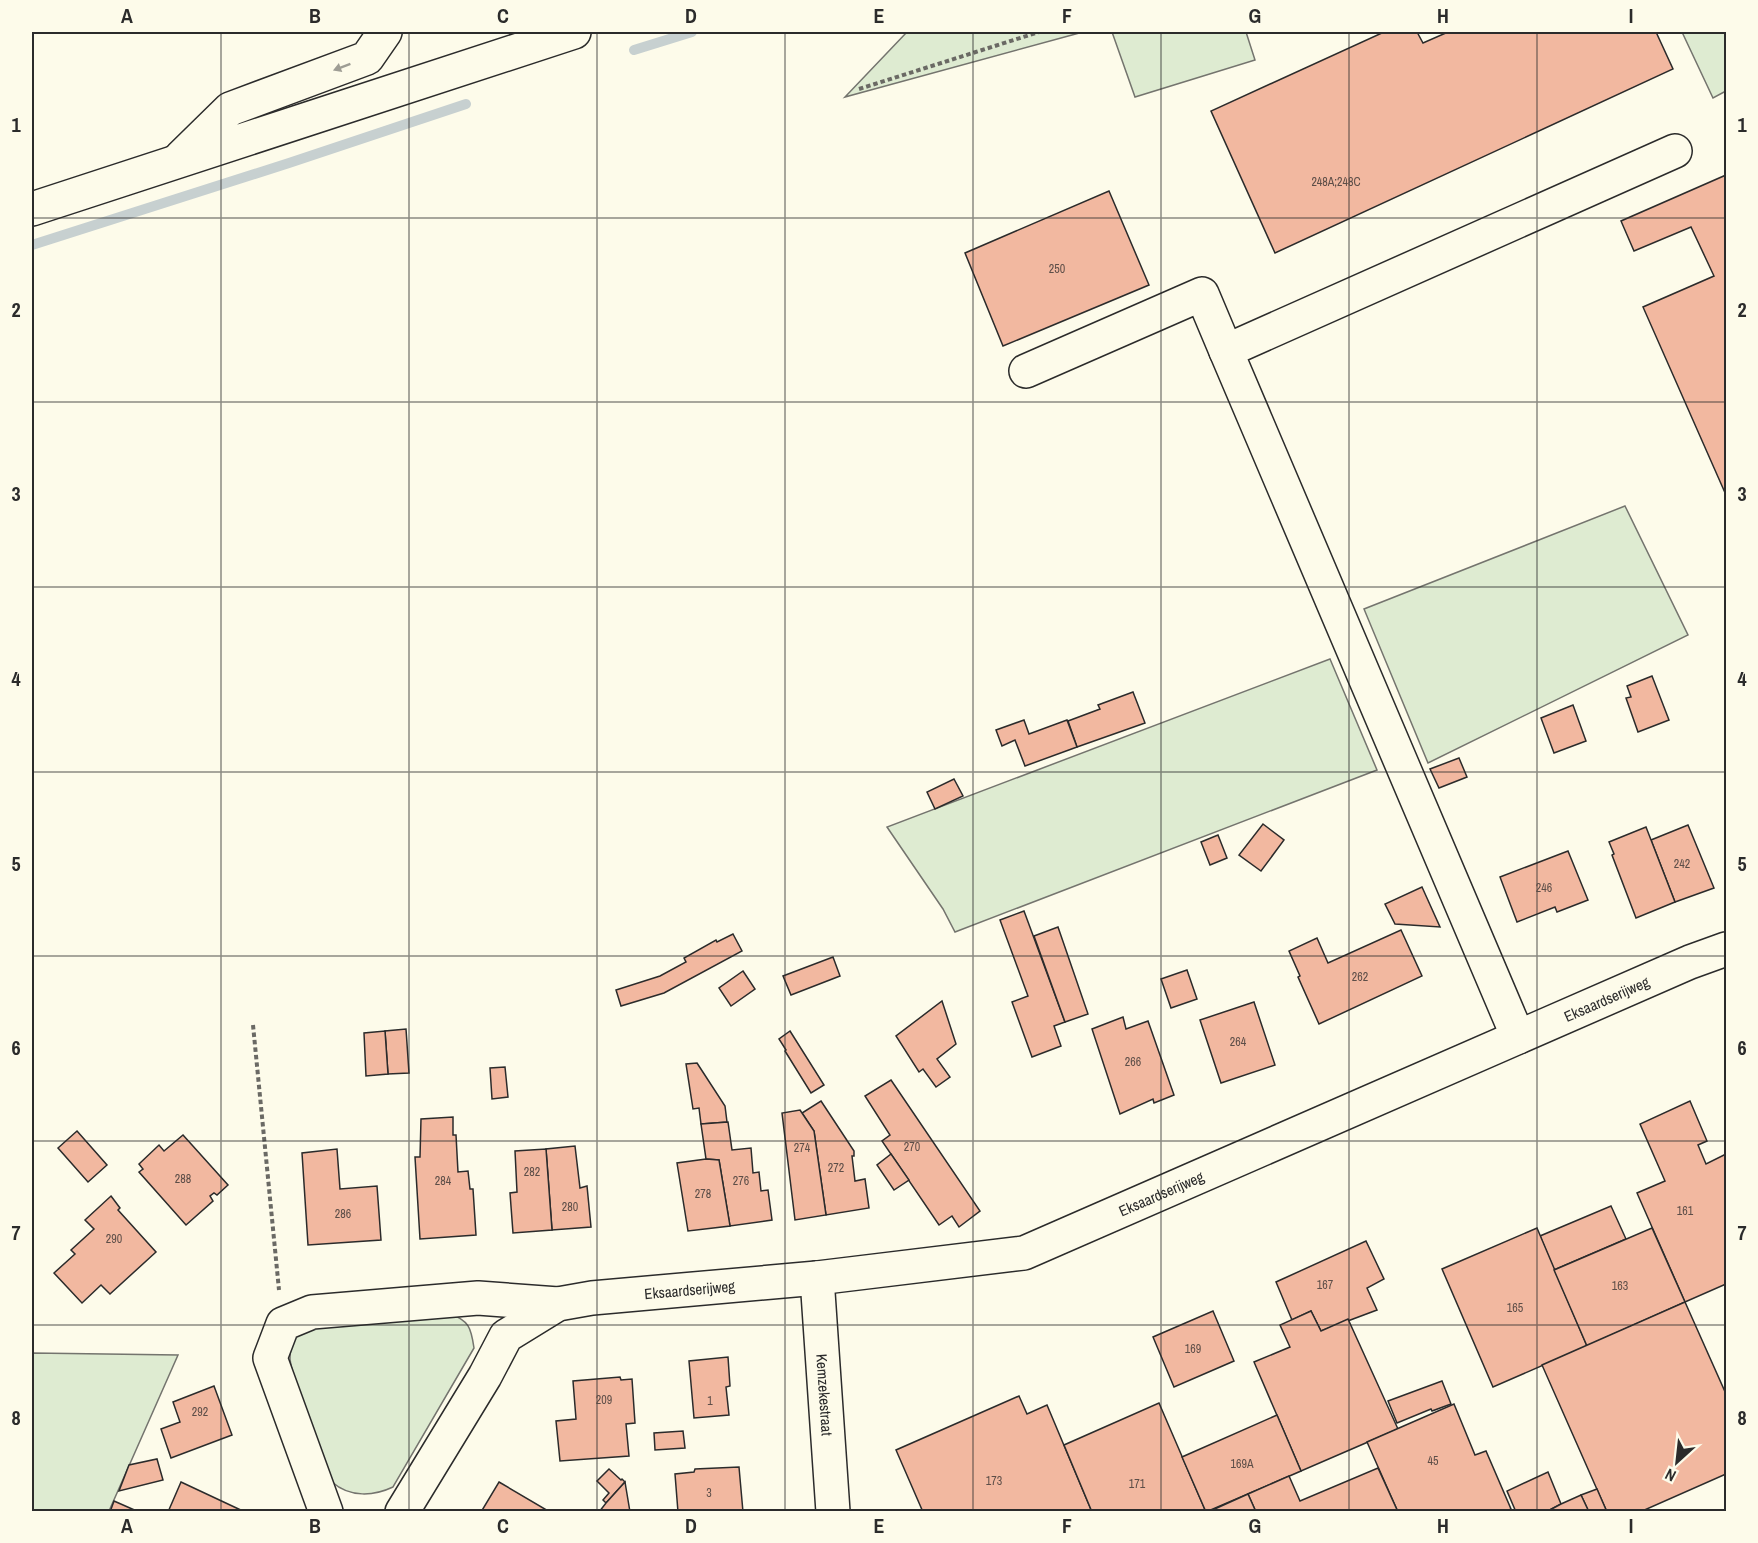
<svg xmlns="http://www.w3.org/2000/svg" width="1758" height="1543" viewBox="0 0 1758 1543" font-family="'Archivo Narrow',sans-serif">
<rect width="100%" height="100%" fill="#fdfbea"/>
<g fill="#deebd1" stroke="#74746e" stroke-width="1.5">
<polygon points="907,32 1083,32 845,97"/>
<polygon points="1112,32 1246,32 1255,60 1135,97"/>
<polygon points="1682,32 1726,32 1726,91 1713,98"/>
<polygon points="1625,506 1688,635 1428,763 1364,609"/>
<polygon points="1330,659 1377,770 955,932 943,909 887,827"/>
<path d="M449,1313C469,1321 471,1327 474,1348L393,1487C374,1496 350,1498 332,1482C322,1474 292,1376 290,1359C290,1353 291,1346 292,1340L306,1328Z"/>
<polygon points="32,1353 178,1355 109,1511 32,1512"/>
</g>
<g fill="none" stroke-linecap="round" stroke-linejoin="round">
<g stroke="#c7d0d0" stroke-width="10">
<polyline points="634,50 692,32"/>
<polyline points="32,245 289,163 466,104"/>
</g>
</g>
<g fill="#f2b8a0" stroke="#2b2b2b" stroke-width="1.5">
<polygon points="1384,32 1417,32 1423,43 1448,32 1656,32 1673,69 1275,253 1211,111"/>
<polygon points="1726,175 1726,495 1643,307 1714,276 1691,227 1634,251 1621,221"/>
<polygon points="1109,191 1149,285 1003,346 965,253"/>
<polygon points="1652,676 1669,720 1638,732 1626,698 1631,697 1627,686"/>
<polygon points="1133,692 1145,723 1077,747 1068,721 1100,709 1098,705"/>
<polygon points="1573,705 1586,741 1554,753 1541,718"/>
<polygon points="1024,720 1029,734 1067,720 1077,747 1025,766 1015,740 1002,746 996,730"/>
<polygon points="1459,758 1467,777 1439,788 1430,769"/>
<polygon points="954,779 963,796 935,809 927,792"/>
<polygon points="1263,824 1284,840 1261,871 1239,855"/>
<polygon points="1688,825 1714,888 1675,902 1651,840"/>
<polygon points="1646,827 1675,902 1636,918 1612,855 1614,854 1609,842"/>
<polygon points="1218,835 1227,858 1210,865 1201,842"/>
<polygon points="1568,851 1588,900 1557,912 1555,907 1517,922 1500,877"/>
<polygon points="1422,887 1440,927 1395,924 1385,904"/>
<polygon points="1024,911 1065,1022 1054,1026 1061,1046 1032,1057 1012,1002 1028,996 1000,920"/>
<polygon points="1058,927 1088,1014 1065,1022 1034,936"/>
<polygon points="1401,930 1422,976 1319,1024 1298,977 1300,976 1289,951 1317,938 1328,963"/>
<polygon points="733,934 742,951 664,993 621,1006 616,990 660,976 686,962 684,958 716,940 717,942"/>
<polygon points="833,957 840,976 791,995 783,976"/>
<polygon points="1187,970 1197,999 1171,1008 1161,979"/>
<polygon points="743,971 755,989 731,1006 719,988"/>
<polygon points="942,1001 956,1044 937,1059 950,1077 936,1087 923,1069 919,1072 896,1036"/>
<polygon points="1254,1002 1275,1065 1221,1083 1200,1020"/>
<polygon points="1123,1017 1126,1029 1148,1021 1174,1095 1154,1103 1153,1099 1120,1114 1092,1029"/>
<polygon points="406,1029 409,1073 388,1074 385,1031"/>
<polygon points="385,1031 388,1074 366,1076 364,1033"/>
<polygon points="790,1031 824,1085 811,1093 785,1051 786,1050 779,1039"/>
<polygon points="697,1063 725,1106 727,1122 701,1124 699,1108 693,1109 686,1064"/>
<polygon points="505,1067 508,1097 492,1099 490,1068"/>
<polygon points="891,1080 980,1211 959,1227 952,1216 939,1225 882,1141 890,1135 865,1096"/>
<polygon points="821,1101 854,1151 854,1156 852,1156 855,1181 865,1179 869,1208 826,1215 814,1131 802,1113"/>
<polygon points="1690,1101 1707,1141 1698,1145 1706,1164 1726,1154 1726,1284 1685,1302 1637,1193 1665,1181 1640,1124"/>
<polygon points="800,1110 814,1131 826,1215 795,1220 782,1113"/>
<polygon points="453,1117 453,1135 456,1135 458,1172 468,1171 470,1189 473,1189 476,1235 420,1239 415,1157 420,1157 421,1119"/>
<polygon points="728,1122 732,1150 751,1148 753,1173 759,1172 761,1191 768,1190 772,1220 730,1226 719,1160 706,1159 701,1124"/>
<polygon points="77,1131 107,1165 88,1182 58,1148"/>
<polygon points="183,1135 228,1185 217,1195 214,1193 210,1196 213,1201 186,1225 139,1172 143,1169 139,1164 159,1145 164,1151"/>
<polygon points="575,1146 580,1188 587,1186 591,1227 552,1230 546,1149"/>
<polygon points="337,1149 340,1189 377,1186 381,1240 308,1245 302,1153"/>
<polygon points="546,1149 552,1230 513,1233 510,1193 517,1192 515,1151"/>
<polygon points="891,1154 909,1180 894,1190 877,1165"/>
<polygon points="706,1159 719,1160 730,1226 688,1231 677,1163"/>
<polygon points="111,1196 120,1208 118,1210 156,1252 110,1294 101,1285 82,1303 54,1273 75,1254 71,1250 94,1229 85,1220"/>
<polygon points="1611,1206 1626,1239 1554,1270 1540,1236"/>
<polygon points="1537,1228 1587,1346 1493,1387 1442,1269"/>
<polygon points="1652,1228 1685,1302 1587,1346 1554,1270"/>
<polygon points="1366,1241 1384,1279 1367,1288 1377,1310 1321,1331 1311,1311 1292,1320 1276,1282"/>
<polygon points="1685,1302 1726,1394 1726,1474 1640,1512 1607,1512 1542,1365"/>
<polygon points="1213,1311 1234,1361 1174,1387 1153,1337"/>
<polygon points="1311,1311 1321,1331 1348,1319 1398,1429 1301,1471 1254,1362 1290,1347 1280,1325"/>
<polygon points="728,1357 730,1386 726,1387 729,1415 694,1418 689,1361"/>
<polygon points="620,1377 621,1380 632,1379 635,1423 626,1424 629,1456 560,1461 556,1421 576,1419 573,1381"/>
<polygon points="1442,1381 1451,1404 1432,1411 1431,1409 1397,1423 1388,1401"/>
<polygon points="214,1386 232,1435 171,1458 161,1429 180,1422 173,1402"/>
<polygon points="1019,1396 1027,1414 1047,1405 1092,1512 923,1512 896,1450"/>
<polygon points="1159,1403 1206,1512 1092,1512 1064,1445"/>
<polygon points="1454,1404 1475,1455 1486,1451 1511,1509 1505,1512 1398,1512 1367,1442"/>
<polygon points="1277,1415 1301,1471 1206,1512 1182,1457"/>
<polygon points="683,1431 685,1448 655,1450 654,1433"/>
<polygon points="157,1459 163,1480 119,1491 129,1465"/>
<polygon points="739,1467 743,1512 678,1512 675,1474 694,1472 695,1469"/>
<polygon points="1378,1468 1398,1512 1256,1512 1248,1494 1289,1476 1300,1501"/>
<polygon points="609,1469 621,1480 622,1479 625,1482 606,1503 603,1500 609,1493 597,1481"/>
<polygon points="1548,1472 1561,1504 1546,1512 1516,1512 1507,1491"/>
<polygon points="181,1482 245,1512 168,1512"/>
<polygon points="499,1482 550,1512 481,1512"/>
<polygon points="625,1482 630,1512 599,1512 606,1503"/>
<polygon points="1597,1489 1607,1512 1589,1512 1581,1495"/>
<polygon points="1248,1494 1256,1512 1208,1512"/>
<polygon points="1581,1495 1589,1512 1546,1512 1561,1504"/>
<polygon points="114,1501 139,1512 110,1512"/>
</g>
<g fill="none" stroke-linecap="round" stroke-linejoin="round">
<g stroke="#2b2b2b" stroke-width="36">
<g id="minor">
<polyline points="181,157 230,109 367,58 385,32"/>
<polyline points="32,209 574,32"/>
<polyline points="1026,371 1202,294 1226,351"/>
<polyline points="1518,1037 1226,351 1675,151"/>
<path id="s1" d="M817,1278L833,1512"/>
<polyline points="326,1512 270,1358 283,1324 312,1312 478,1298 558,1304"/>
<path id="s2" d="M402,1512L485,1376L506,1336L558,1304L592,1298L817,1278L1024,1253L1690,962L1726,949"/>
</g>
</g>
<g stroke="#6a6964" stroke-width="4" stroke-dasharray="4.5 3" stroke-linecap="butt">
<polyline points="859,89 1039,32"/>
<polyline points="253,1025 279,1290"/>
</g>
<use href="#minor" stroke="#fdfbea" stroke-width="33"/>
</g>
<defs><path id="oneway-solid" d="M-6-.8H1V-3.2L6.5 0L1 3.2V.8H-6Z" transform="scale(1.5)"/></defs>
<use fill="#9e9d94" href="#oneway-solid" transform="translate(342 67) rotate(159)"/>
<path fill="none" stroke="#2b2b2b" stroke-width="1.5" stroke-opacity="0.55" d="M221,32V1512M409,32V1512M597,32V1512M785,32V1512M973,32V1512M1161,32V1512M1349,32V1512M1537,32V1512M32,218H1726M32,402H1726M32,587H1726M32,772H1726M32,956H1726M32,1141H1726M32,1325H1726"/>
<g text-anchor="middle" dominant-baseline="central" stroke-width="4.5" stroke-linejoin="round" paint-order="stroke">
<g font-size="12" fill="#5d4e48">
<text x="1336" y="182">248A;248C</text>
<text x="1057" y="269">250</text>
<text x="1682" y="864">242</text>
<text x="1544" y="888">246</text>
<text x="1360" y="977">262</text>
<text x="1238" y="1042">264</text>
<text x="1133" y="1062">266</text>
<text x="912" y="1147">270</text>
<text x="802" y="1148">274</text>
<text x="836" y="1168">272</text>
<text x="532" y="1172">282</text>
<text x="183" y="1179">288</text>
<text x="443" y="1181">284</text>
<text x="741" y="1181">276</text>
<text x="703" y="1194">278</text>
<text x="570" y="1207">280</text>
<text x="1685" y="1211">161</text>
<text x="343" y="1214">286</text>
<text x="114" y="1239">290</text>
<text x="1325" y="1285">167</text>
<text x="1620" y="1286">163</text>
<text x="1515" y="1308">165</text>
<text x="1193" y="1349">169</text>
<text x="604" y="1400">209</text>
<text x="710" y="1401">1</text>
<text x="200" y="1412">292</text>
<text x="1433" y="1461">45</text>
<text x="1242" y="1464">169A</text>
<text x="994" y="1481">173</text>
<text x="1137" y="1484">171</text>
<text x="709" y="1493">3</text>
</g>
<g font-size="15" fill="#2b2b2b" stroke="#fdfbea">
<text stroke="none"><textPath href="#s2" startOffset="1370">Eksaardserijweg</textPath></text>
<text stroke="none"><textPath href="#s2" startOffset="884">Eksaardserijweg</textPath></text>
<text stroke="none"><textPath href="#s2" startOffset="398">Eksaardserijweg</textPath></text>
<text stroke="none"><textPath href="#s1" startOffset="117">Kemzekestraat</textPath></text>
</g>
</g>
<rect width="1758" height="1543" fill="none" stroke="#fdfbea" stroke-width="66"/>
<g transform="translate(1677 1462) rotate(207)" stroke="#fdfbea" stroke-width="4.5" paint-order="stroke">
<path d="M0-4.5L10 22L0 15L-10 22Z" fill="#2b2b2b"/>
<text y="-9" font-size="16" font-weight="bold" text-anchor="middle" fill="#2b2b2b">N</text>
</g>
<rect x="33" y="33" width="1692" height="1477" fill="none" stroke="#2b2b2b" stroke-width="2"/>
<g font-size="20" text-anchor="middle" font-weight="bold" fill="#2b2b2b">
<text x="127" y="23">A</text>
<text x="315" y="23">B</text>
<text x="503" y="23">C</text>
<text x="691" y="23">D</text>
<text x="879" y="23">E</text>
<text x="1067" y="23">F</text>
<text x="1255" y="23">G</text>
<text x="1443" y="23">H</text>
<text x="1631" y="23">I</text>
<text x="16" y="132">1</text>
<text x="1742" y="132">1</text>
<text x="16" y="317">2</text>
<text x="1742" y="317">2</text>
<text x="16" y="501">3</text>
<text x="1742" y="501">3</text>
<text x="16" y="686">4</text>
<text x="1742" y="686">4</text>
<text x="16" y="871">5</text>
<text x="1742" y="871">5</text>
<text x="16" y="1055">6</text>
<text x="1742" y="1055">6</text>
<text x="16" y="1240">7</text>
<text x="1742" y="1240">7</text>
<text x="16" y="1425">8</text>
<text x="1742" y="1425">8</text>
<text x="127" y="1533">A</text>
<text x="315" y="1533">B</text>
<text x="503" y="1533">C</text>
<text x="691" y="1533">D</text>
<text x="879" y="1533">E</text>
<text x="1067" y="1533">F</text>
<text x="1255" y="1533">G</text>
<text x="1443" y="1533">H</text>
<text x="1631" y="1533">I</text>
</g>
</svg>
